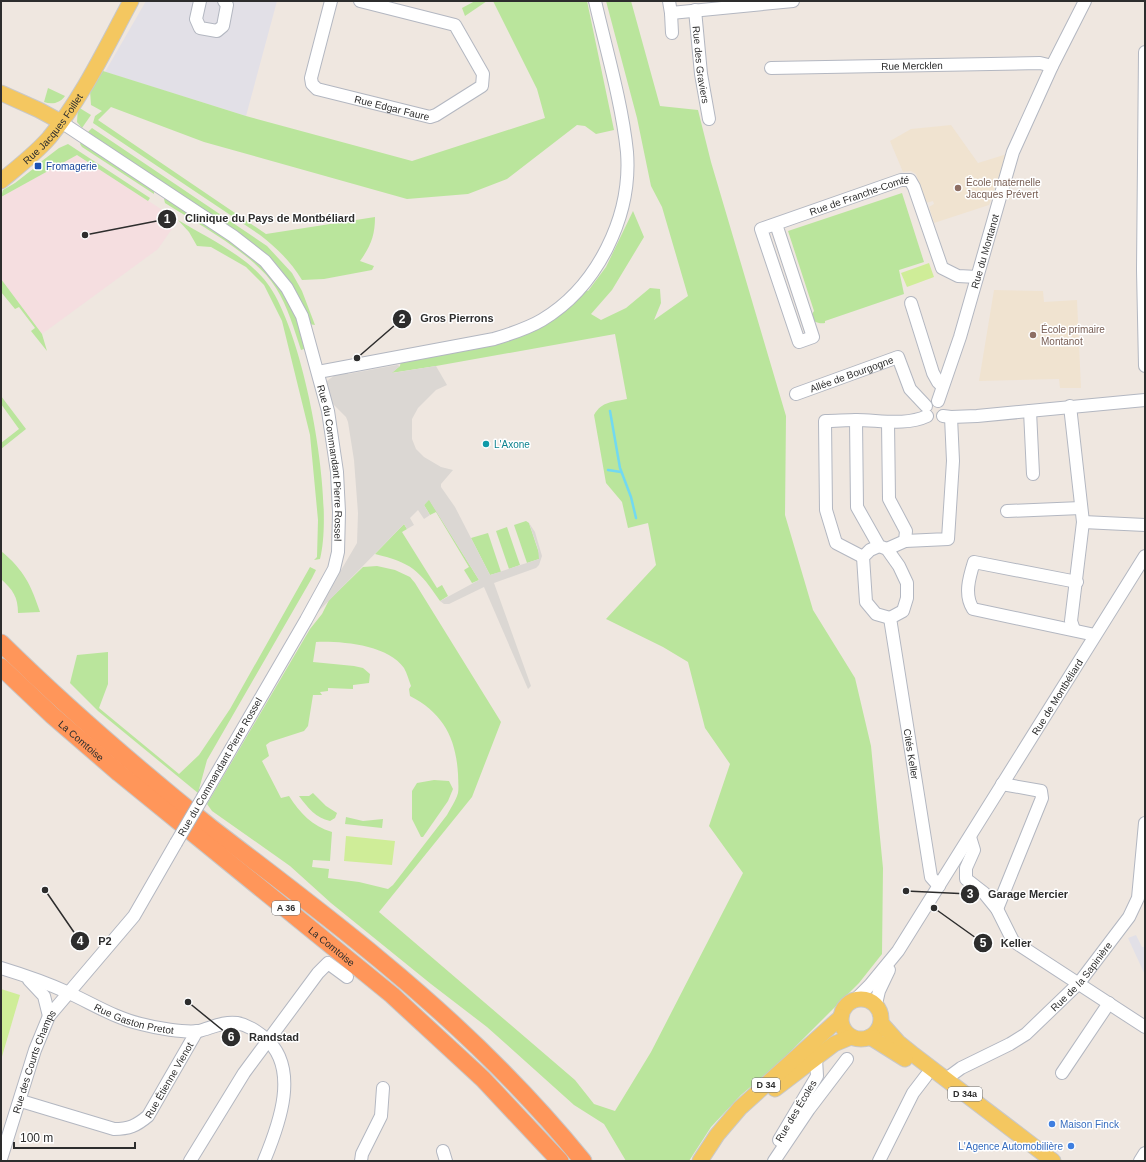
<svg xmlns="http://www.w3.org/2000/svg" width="1146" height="1162" viewBox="0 0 1146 1162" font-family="Helvetica,sans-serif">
<rect width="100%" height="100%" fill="#efe7e0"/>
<g fill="#e2e0e7">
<polygon points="146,1 277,1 246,116 105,72"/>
<polygon points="1136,935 1142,947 1145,947 1145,975 1128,938"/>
</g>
<g fill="#f0e3d0">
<polygon points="951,125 978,163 1007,154 989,205 934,223 929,207 934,204 933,201 926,203 916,174 911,171 903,172 890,141 911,129"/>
<polygon points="994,290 1043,291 1044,302 1077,300 1081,388 1060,388 1059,379 979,381"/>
</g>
<polygon fill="#f5dee0" points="77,155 178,220 158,249 42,334 1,279 1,197"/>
<g fill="#bae59c" fill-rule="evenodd">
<polygon points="475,1 487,1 465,16 462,8"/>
<path d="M493,1H587L614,130L596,134L585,126L577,125L507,179L468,194L407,199L204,142L111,107L98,120L266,234L375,217C375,235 371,246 360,261L374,266L372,270L324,279L302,280C291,262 277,248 260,235L93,123L95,116L102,111L91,105L90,91L103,71L246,116L412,161L545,118L537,89Z"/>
<path d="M606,1H631L660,106L698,110L711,162L786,416L785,515L813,610L855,678L871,746L883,868L882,954L859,983L781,1061L741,1095L711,1127L689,1161H626L604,1124L574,1105L487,1027L431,984L331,903L290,866L212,811L207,804L310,629L322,614L329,600L363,567L377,566L395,570L410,577L415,583L501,722L472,797L379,912L575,1080L594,1104L615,1111L651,1052L743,873L709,826L730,764L705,728L688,662L663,647L606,619L656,565L648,523L628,528L622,502L606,483L594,415C602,401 613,402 627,399L615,334L436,366L391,373L400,366L401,360L540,327L576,301L585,289L588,291L606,267L633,211L644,237L612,290L591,314L601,320L626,308L650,288L660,289L661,303L654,320L688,296L662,207L651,186L637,118ZM316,642C342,641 388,645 404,668C407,673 409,681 411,686L409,689L410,696C443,713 456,738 458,774C458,780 459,787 458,793C456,800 451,808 447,815L393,885L388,889L359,882L328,878L329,869L312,867L313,860L330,861L332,832C312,826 300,813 289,796L281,798L262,761L269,756L266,745L270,742L304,731L308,726L313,695H322L320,692L328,691V688L353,689V685L369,683L370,674L363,668L354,666L313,662Z"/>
<path d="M48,88L65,96C60,103 52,105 44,102Z"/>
<polygon points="78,107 91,115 82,128 77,122"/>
<path d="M92,128L267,246L292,273L302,291L315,325L309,324C299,298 288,275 268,255L88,132Z"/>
<polygon points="82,140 154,189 154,194 82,147 80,144"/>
<polygon points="68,144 150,198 148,201 77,155 1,197 3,190 15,183 33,169 35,170 39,166 38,164 59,148"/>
<path d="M902,193L924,262L899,270L904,294L825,321V323C818,324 814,322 810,317L814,311L788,231Z"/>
<path d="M166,197L251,253L270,270L295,312L307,348L301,350C294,329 288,307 276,288C256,255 198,224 165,203L164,199Z"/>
<path d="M178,220C206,237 247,256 267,283C304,331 335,501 320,559L314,560L317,557L318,520L310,435L282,321L264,285L246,267L211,247L197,246L189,232Z"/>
<polygon points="1,279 42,334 47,351 31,331 35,328 19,307 15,309 1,292"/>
<polygon points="1,396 26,429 1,449 1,443 19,429 1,404"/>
<polygon points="429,499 479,580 472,583 464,570 469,567 436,512 430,515 424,505"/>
<polygon points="526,521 529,523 540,556 539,559 527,563 514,525"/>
<path d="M404,524L407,529L402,532L437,588L442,585L448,596L440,601C419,570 412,563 375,554Z"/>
<polygon points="507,527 520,565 509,569 496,531"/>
<polygon points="488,533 501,572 490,575 471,538"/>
<path d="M1,551C24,570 31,585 40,612L18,613C18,597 13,590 1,579Z"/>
<polygon points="310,567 316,570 312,578 207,760 198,793 98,711 70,683 77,655 108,652 108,684 99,708 179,774 199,755 230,709"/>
<polygon points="434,780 449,781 453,789 448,801 423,837 421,837 412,819 412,791 417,783"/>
<path d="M313,793L326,806L337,813L335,818L330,821C316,818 308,808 299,796H309Z"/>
<polygon points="346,817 363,821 383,819 382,828 345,824"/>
</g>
<g fill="#cfed98">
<polygon points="929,263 934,277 907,287 901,273"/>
<polygon points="346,836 395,841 392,865 344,861"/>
<polygon points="1,989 20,995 1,1060"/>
</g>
<polygon fill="#dbd7d3" points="397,365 400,366 392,373 436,366 447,385 436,390 418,408 412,419 412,439 416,449 424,457 441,467 453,470 441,484 441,487 455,507 490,575 539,559 538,549 529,523 535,532 542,556 539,565 536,568 494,583 531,686 528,689 484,587 449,604 444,604 440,601 479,580 429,500 424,505 430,515 424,519 418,510 410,518 414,525 407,529 404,524 314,616 357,543 358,513 354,460 348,422 346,417 331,402 326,385 327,381 339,372 348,371 348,374"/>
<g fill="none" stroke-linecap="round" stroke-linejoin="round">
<g stroke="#72d9f1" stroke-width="2.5">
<polyline points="610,411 620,468 631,497 636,518"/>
<polyline points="608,470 621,472"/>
</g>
<g stroke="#b3b7c1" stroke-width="14">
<g id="minor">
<polyline points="200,1 196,19 200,28 217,31 223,26 227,5 224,1"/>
<path id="s1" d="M331,1L311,78L312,84L317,89L430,117L436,115L482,86L483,74L455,25L360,1"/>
<polyline points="669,1 671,13 793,1"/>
<path id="s2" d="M695,10L701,74L709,119"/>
<polyline points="671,13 672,33"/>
<polyline points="1145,52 1143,270 1145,366"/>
<path id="s3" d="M771,68L1040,63L1052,66"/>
<path id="s4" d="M61,122L233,236L265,261L287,288L302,316L328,411L337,472L339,512L338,552L334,569L306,620L203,797"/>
<path id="s5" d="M776,224L813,337L799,342L761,229L901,180H910L914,187L942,268L958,276L977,277"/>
<polyline points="911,303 933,373 938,382 942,386"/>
<path d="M318,372L494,339C510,334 527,329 542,320C597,287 632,217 627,152C622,103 606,49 595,1"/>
<path id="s6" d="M796,394L898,357L910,389L926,406"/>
<path id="s7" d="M938,401L960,337L1013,152L1052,66L1085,1"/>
<polyline points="1070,406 1083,522 1071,621 1074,630"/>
<polyline points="1030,411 1033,474"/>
<polyline points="943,416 951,417 977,416 1145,400"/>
<path id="s8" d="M856,420L857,507L879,546L887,549L899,566L907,583V598L903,611L890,618L931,877L939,886"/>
<polyline points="1007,511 1081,508"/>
<polyline points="1083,522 1145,525"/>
<polyline points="905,541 948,539 953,461 951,417"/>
<polyline points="879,546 870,550 863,557 866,602 876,614 890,618"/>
<polyline points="887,549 905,541 906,531 889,499 888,422"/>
<path d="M863,557L836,543L826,510L825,421C835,421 846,420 856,420C879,420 906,426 927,416"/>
<path d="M1077,582L974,562C969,578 964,595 973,609L1095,635"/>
<polyline points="970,837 974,850 966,868 966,879 984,893 997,909 1013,941 1145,1027"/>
<polyline points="997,909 1042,798 1041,791 1002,784"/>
<path id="s9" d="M1,968C24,975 47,983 69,993C93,1004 115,1018 141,1024C156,1028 184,1033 199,1031C211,1028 224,1021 237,1023C248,1025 256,1031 264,1037C301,1067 279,1125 264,1161"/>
<polyline points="29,980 44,996 49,1016"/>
<path id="s10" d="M855,1000L870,985L898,951L1145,556"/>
<polyline points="876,1004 879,991 889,970"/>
<polyline points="1062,1073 1109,1003"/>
<path id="s11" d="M946,1079L961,1068L1010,1044L1026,1034L1079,983L1129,917L1138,898L1145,823"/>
<path id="s12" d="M21,1101L114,1129C129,1129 136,1126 148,1116L197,1031"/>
<polyline points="779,1140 817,1076 816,1058"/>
<polyline points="443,1151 446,1161"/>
<path id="s13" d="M1,1159L35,1050L49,1016L134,916L176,843"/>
<polyline points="190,1161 244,1073 318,973 328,963 347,977"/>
<polyline points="361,1161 362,1154 381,1116 383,1088"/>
<polyline points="774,1161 809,1109 847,1059"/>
<polyline points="879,1161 913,1093 926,1076"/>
<polyline points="1140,1161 1145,1153"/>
</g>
</g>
<g stroke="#c8c8c8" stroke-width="17">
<g id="major">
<polyline points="1,93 39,110 61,122"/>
<path id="s14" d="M1,181C18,167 35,154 49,138C83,97 106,47 131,1"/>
<circle cx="861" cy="1019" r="20"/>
<polyline points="881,1023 898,1042 914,1055 1053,1161"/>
<polyline points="870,1037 905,1059"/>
<polyline points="775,1089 834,1044 851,1037"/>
<polyline points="700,1161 717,1135 740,1108 841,1017"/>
</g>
</g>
<g stroke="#c8c8c8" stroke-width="19">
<g id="highway">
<path d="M1,643C67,708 138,769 210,827C267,871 325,914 380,960C454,1021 523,1087 583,1161"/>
<path id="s15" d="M1,667L53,716L119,773L392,995L483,1079L560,1161"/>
</g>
</g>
<use href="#minor" stroke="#fff" stroke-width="12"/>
<use href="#major" stroke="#f4c760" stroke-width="15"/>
<use href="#highway" stroke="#ff965a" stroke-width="17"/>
<g stroke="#b3b7c1" stroke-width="14" stroke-linecap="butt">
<polyline id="minor-bridge" points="176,843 203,797"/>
</g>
<use href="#minor-bridge" stroke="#fff" stroke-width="12"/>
</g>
<rect fill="#1a4fb4" stroke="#fff" stroke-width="1.5" x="34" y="162" width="8" height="8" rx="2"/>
<g fill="#8d6e63" stroke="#fff" stroke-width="1.5">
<circle cx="958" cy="188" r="4"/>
<circle cx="1033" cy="335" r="4"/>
</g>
<circle fill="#0f9aa8" stroke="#fff" stroke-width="1.5" cx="486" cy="444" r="4"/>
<g fill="#3f7fe0" stroke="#fff" stroke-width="1.5">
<circle cx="1052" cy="1124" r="4"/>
<circle cx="1071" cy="1146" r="4"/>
</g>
<g text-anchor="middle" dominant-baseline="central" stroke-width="3" stroke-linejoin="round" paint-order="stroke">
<g fill="#fff" stroke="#6c6c6c" stroke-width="1">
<rect x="272" y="901" width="28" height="14" rx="3"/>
<rect x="752" y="1078" width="28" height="14" rx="3"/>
<rect x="948" y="1087" width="34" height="14" rx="3"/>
</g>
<g font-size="9" font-weight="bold" fill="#2d2d2d">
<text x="286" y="908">A 36</text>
<text x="766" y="1085">D 34</text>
<text x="965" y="1094">D 34a</text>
</g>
<g font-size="10" fill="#2d2d2d" stroke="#fff">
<text stroke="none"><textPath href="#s2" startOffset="55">Rue des Graviers</textPath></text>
<text stroke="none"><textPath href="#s3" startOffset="141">Rue Mercklen</textPath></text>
<text stroke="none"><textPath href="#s1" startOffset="170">Rue Edgar Faure</textPath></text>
<text stroke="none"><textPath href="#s14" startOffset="74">Rue Jacques Foillet</textPath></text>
<text stroke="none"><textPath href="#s5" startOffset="357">Rue de Franche-Comté</textPath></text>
<text stroke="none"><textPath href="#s7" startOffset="157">Rue du Montanot</textPath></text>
<text stroke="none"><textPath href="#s6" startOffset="59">Allée de Bourgogne</textPath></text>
<text stroke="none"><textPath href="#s4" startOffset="464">Rue du Commandant Pierre Rossel</textPath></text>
<text stroke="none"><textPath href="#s10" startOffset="365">Rue de Montbéliard</textPath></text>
<text stroke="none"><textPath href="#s15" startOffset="109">La Comtoise</textPath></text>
<text stroke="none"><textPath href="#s8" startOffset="361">Cités Keller</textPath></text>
<text transform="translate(220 767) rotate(-60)">Rue du Commandant Pierre Rossel</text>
<text stroke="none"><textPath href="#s15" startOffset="433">La Comtoise</textPath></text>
<text stroke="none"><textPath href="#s11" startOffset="172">Rue de la Sapinière</textPath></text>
<text stroke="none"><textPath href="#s9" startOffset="143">Rue Gaston Pretot</textPath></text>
<text stroke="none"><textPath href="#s13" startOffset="103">Rue des Courts Champs</textPath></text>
<text stroke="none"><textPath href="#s12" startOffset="176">Rue Étienne Vienot</textPath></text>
<text transform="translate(796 1111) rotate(-59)">Rue des Écoles</text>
</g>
<g font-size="10" fill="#164399" stroke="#fff" text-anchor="start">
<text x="46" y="166">Fromagerie</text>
</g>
<g font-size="10" fill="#785e54" stroke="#fff" text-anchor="start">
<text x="966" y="182">École maternelle<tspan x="966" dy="12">Jacques Prévert</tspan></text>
<text x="1041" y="329">École primaire<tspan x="1041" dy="12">Montanot</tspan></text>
</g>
<g font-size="10" fill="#0d838f" stroke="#fff" text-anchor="start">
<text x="494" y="444">L'Axone</text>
</g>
<g font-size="10" fill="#366cbe" stroke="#fff" text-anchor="start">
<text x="1060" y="1124">Maison Finck</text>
<text x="1063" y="1146" text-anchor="end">L'Agence Automobilière</text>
</g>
</g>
<path fill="none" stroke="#2d2d2d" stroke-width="1.5" d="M85 235L167 219M357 358L402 319M906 891L970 894M45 890L80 941M934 908L983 943M188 1002L231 1037"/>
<g fill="#2d2d2d" stroke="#fff" stroke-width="1.5">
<circle cx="85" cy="235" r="4"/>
<circle cx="357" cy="358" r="4"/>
<circle cx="906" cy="891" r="4"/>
<circle cx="45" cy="890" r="4"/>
<circle cx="934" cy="908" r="4"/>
<circle cx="188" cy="1002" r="4"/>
<circle cx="167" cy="219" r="10"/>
<circle cx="402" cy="319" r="10"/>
<circle cx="970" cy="894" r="10"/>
<circle cx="80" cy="941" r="10"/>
<circle cx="983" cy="943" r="10"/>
<circle cx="231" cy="1037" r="10"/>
</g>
<g font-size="12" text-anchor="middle" font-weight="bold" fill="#fff">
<text x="167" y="223">1</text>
<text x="402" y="323">2</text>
<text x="970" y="898">3</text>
<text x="80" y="945">4</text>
<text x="983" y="947">5</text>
<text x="231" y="1041">6</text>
</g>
<g font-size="11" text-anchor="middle" font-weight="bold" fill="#2d2d2d" stroke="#fff" stroke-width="3" stroke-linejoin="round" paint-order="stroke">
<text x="270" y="222">Clinique du Pays de Montbéliard</text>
<text x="457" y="322">Gros Pierrons</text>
<text x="1028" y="898">Garage Mercier</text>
<text x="105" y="945">P2</text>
<text x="1016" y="947">Keller</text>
<text x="274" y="1041">Randstad</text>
</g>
<rect width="1146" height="1162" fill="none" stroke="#2d2d2d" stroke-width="4"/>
<path d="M14 1142v6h121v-6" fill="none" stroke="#2d2d2d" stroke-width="2"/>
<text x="20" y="1142" font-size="12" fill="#2d2d2d" stroke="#ffffff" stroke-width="3" paint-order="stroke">100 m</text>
</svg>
